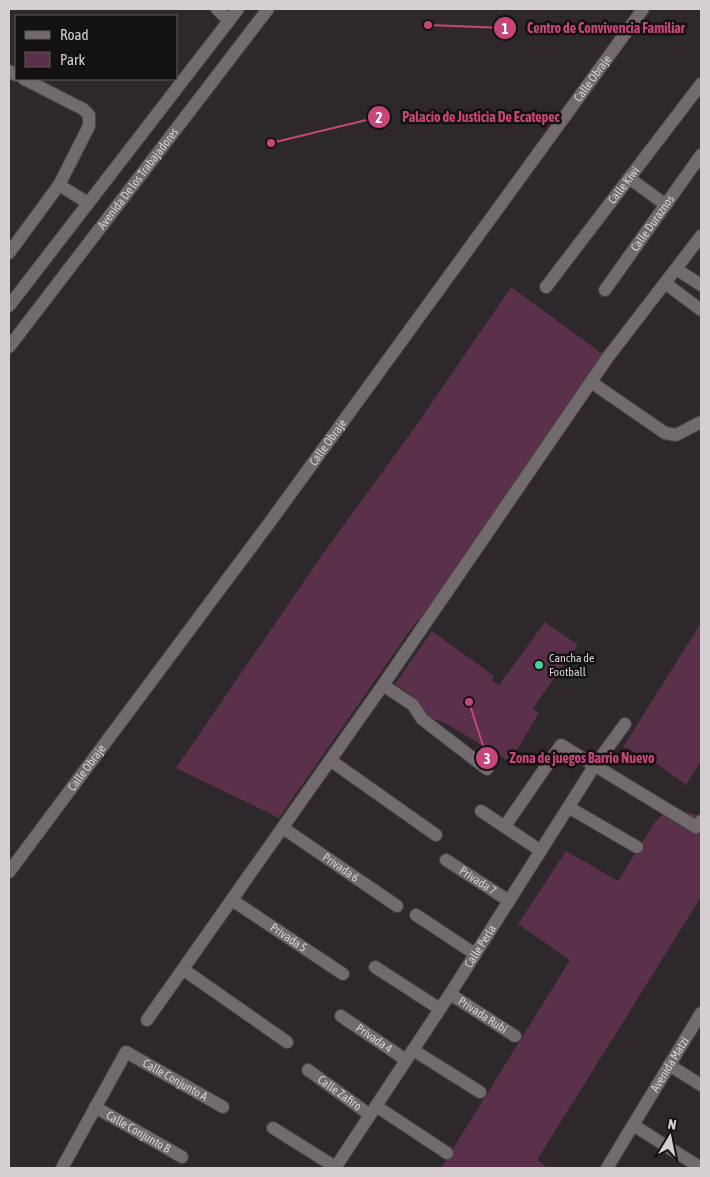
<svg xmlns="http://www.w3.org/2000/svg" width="710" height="1177" viewBox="0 0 710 1177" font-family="'Asap Condensed',sans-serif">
<rect width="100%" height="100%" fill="#2d282b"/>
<g fill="#5b304a">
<polygon points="511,287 611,360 426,624 418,619 279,818 176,768 322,555 418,423"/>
<polygon points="545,622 578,645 533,708 539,713 510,762 447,724 426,716 411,695 395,684 432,631 494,676 492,680 499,685"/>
<polygon points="701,623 701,761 686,785 656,763 623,747"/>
<polygon points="670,808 701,816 701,897 537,1160 548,1168 441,1168 570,960 518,924 566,851 618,881 655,822"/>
</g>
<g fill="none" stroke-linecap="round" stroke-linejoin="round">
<g stroke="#474345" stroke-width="14">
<g id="minor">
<polyline points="217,9 229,21"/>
<polyline points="9,71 16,75"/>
<polyline points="629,178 666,205"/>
<polyline points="59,185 88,203"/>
<polyline points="9,253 59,185 89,126 89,115 83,109 24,79"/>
<polyline points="676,269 701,285"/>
<polyline points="665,283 701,310"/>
<path id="s1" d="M546,287L701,84"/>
<path id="s2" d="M605,290L701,155"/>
<polyline points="591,382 665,433 676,435 701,422"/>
<polyline points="383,685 413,705 422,719 487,769"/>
<polyline points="330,760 436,835"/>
<polyline points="568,807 637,847"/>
<polyline points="481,811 541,851"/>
<polyline points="505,826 561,745 696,827 701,821"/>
<path id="s3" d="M283,828L397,906"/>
<path id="s4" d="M446,860L509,901"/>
<path id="s5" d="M9,872L270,522L643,9"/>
<path id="s6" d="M232,900L343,974"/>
<polyline points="416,915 475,954"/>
<polyline points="375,967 440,1009"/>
<polyline points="184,970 287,1042"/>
<path id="s7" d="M450,994L515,1036"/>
<path id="s8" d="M341,1016L406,1060"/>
<polyline points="147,1020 383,685 608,357 701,236"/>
<polyline points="413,1050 480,1092"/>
<polyline points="669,1065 701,1085"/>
<path id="s9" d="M308,1070L370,1115"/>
<polyline points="376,1106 447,1153"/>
<path id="s10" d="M95,1107L182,1157"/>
<polyline points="633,1125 701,1168"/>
<polyline points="273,1128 337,1168"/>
<path id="s11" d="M62,1168L126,1052L223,1107"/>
<path id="s12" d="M335,1168L450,994L595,765L625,724"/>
<path id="s13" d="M607,1168L701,1013"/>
</g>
</g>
<g stroke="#474345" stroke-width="14">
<g id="secondary">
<polyline points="9,306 238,9"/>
<path id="s14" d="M9,347L268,9"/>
</g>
</g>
<use href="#minor" stroke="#716b6e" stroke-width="12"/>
<use href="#secondary" stroke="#716b6e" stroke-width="12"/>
</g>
<circle fill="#44d4a0" stroke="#141113" stroke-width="2" cx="539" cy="665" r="5"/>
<g text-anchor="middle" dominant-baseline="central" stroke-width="5" stroke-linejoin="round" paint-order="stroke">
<g font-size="12" fill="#d4d0d2" stroke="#141113">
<text stroke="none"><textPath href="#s5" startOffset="985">Calle Obraje</textPath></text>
<text stroke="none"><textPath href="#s14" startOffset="212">Avenida De los Trabajadores</textPath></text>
<text stroke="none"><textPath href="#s1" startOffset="128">Calle Kiwi</textPath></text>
<text stroke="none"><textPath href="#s2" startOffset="82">Calle Duraznos</textPath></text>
<text stroke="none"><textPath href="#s5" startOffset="535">Calle Obraje</textPath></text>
<text stroke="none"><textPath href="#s5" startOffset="130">Calle Obraje</textPath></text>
<text stroke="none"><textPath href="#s3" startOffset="70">Privada 6</textPath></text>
<text stroke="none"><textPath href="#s4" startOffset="38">Privada 7</textPath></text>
<text stroke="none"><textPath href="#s6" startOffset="68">Privada 5</textPath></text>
<text stroke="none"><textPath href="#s12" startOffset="265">Calle Perla</textPath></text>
<text stroke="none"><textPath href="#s7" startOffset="39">Privada Rubí</textPath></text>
<text stroke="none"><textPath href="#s8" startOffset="40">Privada 4</textPath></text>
<text stroke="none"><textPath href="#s13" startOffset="121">Avenida Matzi</textPath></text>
<text stroke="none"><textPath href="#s11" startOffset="189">Calle Conjunto A</textPath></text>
<text stroke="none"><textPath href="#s9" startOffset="39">Calle Zafiro</textPath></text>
<text stroke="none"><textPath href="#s10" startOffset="50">Calle Conjunto B</textPath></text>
</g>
<g font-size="12" fill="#d4d0d2" stroke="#141113" text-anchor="start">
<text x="549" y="658">Cancha de<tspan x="549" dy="14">Football</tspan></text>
</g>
</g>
<path fill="none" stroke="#c64679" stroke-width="2" d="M428 25L505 28M271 143L379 117M469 702L487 758"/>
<g fill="#c64679" stroke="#141113" stroke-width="2">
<circle cx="428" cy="25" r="5"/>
<circle cx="271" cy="143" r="5"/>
<circle cx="469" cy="702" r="5"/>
<circle cx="505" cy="28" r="12"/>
<circle cx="379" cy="117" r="12"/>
<circle cx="487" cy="758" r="12"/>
</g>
<g font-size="15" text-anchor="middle" font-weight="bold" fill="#fff">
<text x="505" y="34">1</text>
<text x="379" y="123">2</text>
<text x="487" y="764">3</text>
</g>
<g font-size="14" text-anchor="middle" font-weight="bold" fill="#c64679" stroke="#141113" stroke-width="5" stroke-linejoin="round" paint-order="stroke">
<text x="606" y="33">Centro de Convivencia Familiar</text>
<text x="481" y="122">Palacio de Justicia De Ecatepec</text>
<text x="582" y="763">Zona de juegos Barrio Nuevo</text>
</g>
<rect width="710" height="1177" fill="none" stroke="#d4d0d2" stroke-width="20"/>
<rect x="15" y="15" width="162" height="65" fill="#141113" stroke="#615d5f"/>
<rect x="25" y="31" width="25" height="8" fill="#716b6e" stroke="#615d5f"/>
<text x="60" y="40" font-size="15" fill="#d4d0d2">Road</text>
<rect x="25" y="52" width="25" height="15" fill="#5b304a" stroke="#615d5f"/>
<text x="60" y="65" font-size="15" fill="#d4d0d2">Park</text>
<g transform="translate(670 1137) rotate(10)" stroke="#141113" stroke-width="4" paint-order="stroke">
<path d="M0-4L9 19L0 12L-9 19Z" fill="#d4d0d2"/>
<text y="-8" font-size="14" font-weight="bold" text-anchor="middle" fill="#d4d0d2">N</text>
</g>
</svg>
